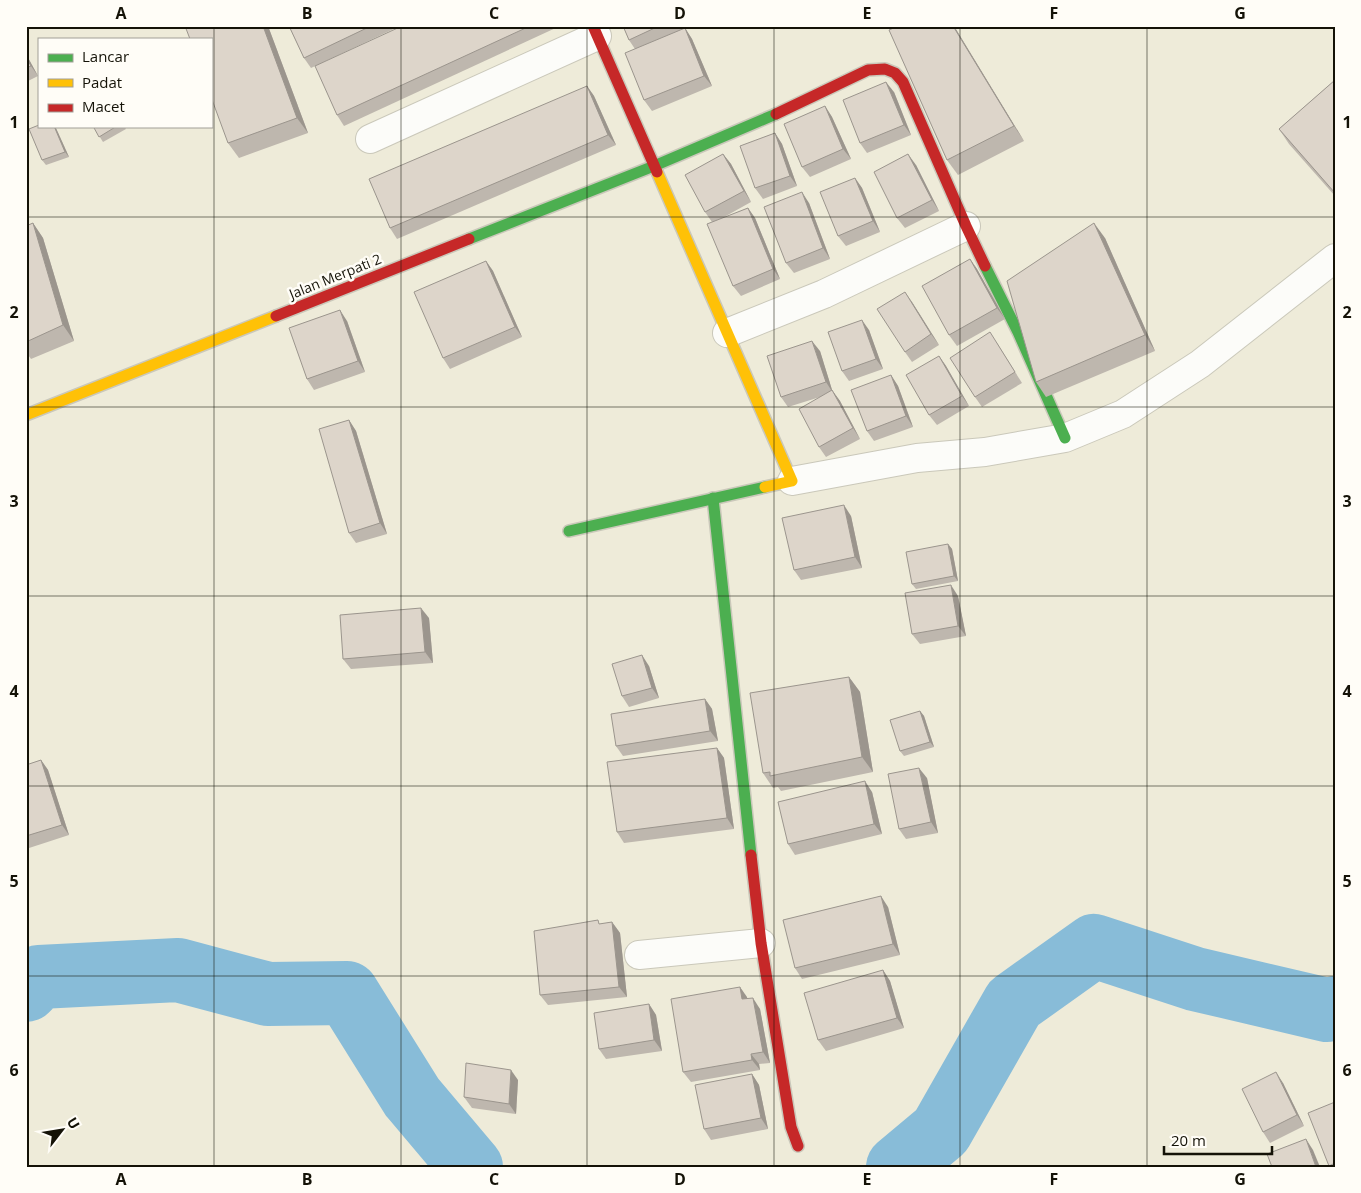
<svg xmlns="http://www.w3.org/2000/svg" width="1361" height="1193" viewBox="0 0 1361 1193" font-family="'Open Sans',sans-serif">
<rect width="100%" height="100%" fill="#eeebd9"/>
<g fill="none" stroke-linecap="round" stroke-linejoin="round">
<g stroke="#88bcd8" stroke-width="64">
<polyline points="26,990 39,977 178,970 268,994 347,993 412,1097 471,1167"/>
<polyline points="898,1167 941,1131 1014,1003 1094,946 1195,979 1327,1010 1335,1008"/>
</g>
<g stroke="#cac8ba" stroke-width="30">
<g id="street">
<polyline points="370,139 597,36"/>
<polyline points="727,333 824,294 966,226"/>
<polyline points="792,481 917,458 985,452 1065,438 1123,414 1200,364 1335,258"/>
<polyline points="639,955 761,943"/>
</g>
</g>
<g stroke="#cac8ba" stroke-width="14">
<g id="fast">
<polyline points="469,239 654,166 776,114"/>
<polyline points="985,266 1018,332 1065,438"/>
<polyline points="713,498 751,855"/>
<polyline points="569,531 765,487"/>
</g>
</g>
<g stroke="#cac8ba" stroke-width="14">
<g id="slow">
<polyline points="657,172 792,481 765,487"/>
<polyline points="26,415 276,316"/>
</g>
</g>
<g stroke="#cac8ba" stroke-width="14">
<g id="jam">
<polyline points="593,26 657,172"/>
<polyline points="776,114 868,70 885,69 895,73 903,82 966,226 985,266"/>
<polyline points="276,316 469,239"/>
<polyline points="751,855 761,943 791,1127 798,1146"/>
</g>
</g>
<use href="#street" stroke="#fcfcf9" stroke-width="28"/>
<use href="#fast" stroke="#4caf50" stroke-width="11"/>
<use href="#slow" stroke="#ffc107" stroke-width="11"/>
<use href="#jam" stroke="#c62828" stroke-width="11"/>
</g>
<g fill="#beb7ae">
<polygon points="268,26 308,133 239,158 228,143"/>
<polygon points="289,26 400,26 311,68 304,58"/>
<polygon points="402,26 560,26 344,126 337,115"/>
<polygon points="623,26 689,26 685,28 692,39 712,86 652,111 644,100 635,49 629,40"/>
<polygon points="954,26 1024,141 958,175 947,160"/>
<polygon points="26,54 38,76 26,82"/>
<polygon points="1335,80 1335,196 1289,144 1279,129"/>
<polygon points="587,86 594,96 616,145 397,239 390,228"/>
<polygon points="894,92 911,135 867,153 860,143"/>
<polygon points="825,106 832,117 851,159 810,177 802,167"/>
<polygon points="55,126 69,157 46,165 42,160"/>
<polygon points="93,126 124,126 126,129 103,142"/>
<polygon points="775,133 782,144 797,186 763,199 755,188"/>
<polygon points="723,154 731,164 751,202 717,221 748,208 755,218 780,279 741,296 733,286 712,222 705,212"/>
<polygon points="916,165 939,211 905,228 897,218"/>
<polygon points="855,178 862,188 880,232 846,246 838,236"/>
<polygon points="809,203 830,259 794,273 786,263"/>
<polygon points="33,223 43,238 74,341 31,359 26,352 26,226"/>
<polygon points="1105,238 1155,351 1046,397 1036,382"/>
<polygon points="970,259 977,269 1005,319 957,346 949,335"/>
<polygon points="486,261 493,271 522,337 450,369 443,358"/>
<polygon points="912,302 939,345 912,362 905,352"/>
<polygon points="347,321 365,372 314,390 307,379"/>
<polygon points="869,330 883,369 849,381 842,371"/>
<polygon points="997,343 1022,383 982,407 975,397"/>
<polygon points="820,351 832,390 840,401 860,439 826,457 819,447 820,397 788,407 781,397"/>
<polygon points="939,356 946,366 969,406 937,425 929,415"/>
<polygon points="891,375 898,386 913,427 874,441 867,431"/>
<polygon points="349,420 356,431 387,534 356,543 349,533"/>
<polygon points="851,516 862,568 801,580 794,570"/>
<polygon points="948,544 952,549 958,581 916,589 912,584"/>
<polygon points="958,596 966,636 920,644 912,634"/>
<polygon points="429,618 433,663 351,669 343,659"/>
<polygon points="649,666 659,698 629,707 622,696"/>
<polygon points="849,677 860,692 873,772 781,791 778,787 773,788 763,773"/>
<polygon points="705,699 712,709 718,741 623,756 616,746"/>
<polygon points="920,711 924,716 934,747 904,756 900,751"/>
<polygon points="717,748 724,758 734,829 624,843 617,832"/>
<polygon points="41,760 48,770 69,835 26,849 26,765"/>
<polygon points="927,778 938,833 906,839 899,829"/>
<polygon points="872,792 882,834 795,855 788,844"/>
<polygon points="888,907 900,955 802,979 795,968"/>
<polygon points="612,922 620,933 627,997 548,1005 540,995 601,924"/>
<polygon points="883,970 890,981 904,1028 826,1051 818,1040"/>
<polygon points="740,987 747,999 760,1009 770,1063 759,1064 760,1070 691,1082 683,1072"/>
<polygon points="649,1004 656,1015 662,1051 606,1059 599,1049"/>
<polygon points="752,1074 759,1085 768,1129 711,1140 704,1129"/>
<polygon points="518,1080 516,1114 472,1108 464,1097"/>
<polygon points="1283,1083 1304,1126 1270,1143 1263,1132"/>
<polygon points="1335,1102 1335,1167 1329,1167 1329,1166"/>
</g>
<g fill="#9b958d">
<polygon points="263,26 268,26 308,133 297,118"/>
<polygon points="953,26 954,26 1024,141 1014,126"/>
<polygon points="685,28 692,39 712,86 704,76"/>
<polygon points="26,54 38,76 31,66 26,57"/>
<polygon points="886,82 894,92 911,135 904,125"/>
<polygon points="587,86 594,96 616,145 608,135"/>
<polygon points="825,106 832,117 851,159 843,149"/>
<polygon points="54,126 55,126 69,157 65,152"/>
<polygon points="775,133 782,144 797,186 790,176"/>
<polygon points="723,154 731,164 751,202 744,191"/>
<polygon points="908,154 916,165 939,211 932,200"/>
<polygon points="855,178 862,188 880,232 873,221"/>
<polygon points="802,192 809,203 830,259 823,248"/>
<polygon points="748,208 755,218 780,279 773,269"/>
<polygon points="33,223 43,238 74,341 63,325"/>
<polygon points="1094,223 1105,238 1155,351 1145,335"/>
<polygon points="970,259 977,269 1005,319 997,308"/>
<polygon points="486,261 493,271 522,337 515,327"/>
<polygon points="905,292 912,302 939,345 931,334"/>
<polygon points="340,310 347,321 365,372 358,361"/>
<polygon points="862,320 869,330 883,369 876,359"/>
<polygon points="812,341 820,351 833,393 826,382"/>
<polygon points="939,356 946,366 969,406 962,396"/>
<polygon points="891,375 898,386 913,427 906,416"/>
<polygon points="832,390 840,401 860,439 853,428"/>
<polygon points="349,420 356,431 387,534 380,523"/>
<polygon points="844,505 851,516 862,568 855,557"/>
<polygon points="948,544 952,549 958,581 954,576"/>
<polygon points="951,585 958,596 966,636 958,626"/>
<polygon points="421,608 429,618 433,663 425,652"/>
<polygon points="642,655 649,666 659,698 652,688"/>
<polygon points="849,677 860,692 873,772 862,757"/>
<polygon points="705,699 712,709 718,741 710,731"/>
<polygon points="920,711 924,716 934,747 930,742"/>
<polygon points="717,748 724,758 734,829 727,818"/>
<polygon points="41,760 48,770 69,835 62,825"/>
<polygon points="919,768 927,778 938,833 931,822"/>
<polygon points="865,781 872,792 882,834 874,824"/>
<polygon points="881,896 888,907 900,955 893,944"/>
<polygon points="612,922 620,933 627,997 619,987"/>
<polygon points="883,970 890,981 904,1028 897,1018"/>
<polygon points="740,987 747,997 749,1009 742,999"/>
<polygon points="753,998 760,1009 770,1063 763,1052"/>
<polygon points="649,1004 656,1015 662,1051 654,1040"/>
<polygon points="751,1054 759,1064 760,1070 752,1060"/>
<polygon points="511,1070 518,1080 516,1114 509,1104"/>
<polygon points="1276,1072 1283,1083 1304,1126 1297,1115"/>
<polygon points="752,1074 759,1085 768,1129 761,1118"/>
<polygon points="1306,1139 1313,1150 1320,1167 1316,1167"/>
</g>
<g fill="#ddd5ca" stroke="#9b958d">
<polygon points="185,26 263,26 297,118 228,143 211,97 211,39 190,39"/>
<polygon points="289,26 371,26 304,58"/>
<polygon points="402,26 530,26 337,115 315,66"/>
<polygon points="623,26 659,26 629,40"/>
<polygon points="898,26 953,26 1014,126 947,160 889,30"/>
<polygon points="685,28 704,76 644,100 625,53"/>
<polygon points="26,57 31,66 26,68"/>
<polygon points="1335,80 1335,193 1279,129"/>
<polygon points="886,82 904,125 860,143 843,100"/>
<polygon points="587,86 608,135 390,228 369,179"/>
<polygon points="825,106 843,149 802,167 784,124"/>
<polygon points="39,125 39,126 54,126 65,152 42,160 29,129"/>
<polygon points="93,126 117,126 99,137"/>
<polygon points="775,133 790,176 755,188 740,146"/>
<polygon points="723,154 744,191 705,212 685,175"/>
<polygon points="908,154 932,200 897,218 874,172"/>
<polygon points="855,178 873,221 838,236 820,192"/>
<polygon points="802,192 823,248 786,263 764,207"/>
<polygon points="748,208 773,269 733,286 707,224"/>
<polygon points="33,223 63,325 26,342 26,226"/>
<polygon points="1094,223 1145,335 1036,382 1007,281"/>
<polygon points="970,259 997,308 949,335 922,286"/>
<polygon points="486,261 515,327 443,358 414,292"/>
<polygon points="905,292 931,334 905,352 877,309"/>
<polygon points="340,310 358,361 307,379 289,328"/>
<polygon points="862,320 876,359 842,371 828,332"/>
<polygon points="990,332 1015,372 975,397 950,358"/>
<polygon points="812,341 826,382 781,397 767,356"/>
<polygon points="939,356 962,396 929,415 906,375"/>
<polygon points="891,375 906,416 867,431 851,390"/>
<polygon points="832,390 853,428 819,447 799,409"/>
<polygon points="349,420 380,523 349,533 319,429"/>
<polygon points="844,505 855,557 794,570 782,518"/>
<polygon points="948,544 954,576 912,584 906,552"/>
<polygon points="951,585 958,626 912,634 905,593"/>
<polygon points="421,608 425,652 343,659 340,615"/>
<polygon points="642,655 652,688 622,696 612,664"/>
<polygon points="849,677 862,757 770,776 770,772 763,773 750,693"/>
<polygon points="705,699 710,731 616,746 611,714"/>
<polygon points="920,711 930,742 900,751 890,720"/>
<polygon points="717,748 727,818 617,832 607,762"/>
<polygon points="41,760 62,825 26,836 26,765"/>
<polygon points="919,768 931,822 899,829 888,774"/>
<polygon points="865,781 874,824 788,844 778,802"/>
<polygon points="881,896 893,944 795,968 783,920"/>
<polygon points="598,920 599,924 612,922 619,987 540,995 534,931"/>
<polygon points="883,970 897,1018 818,1040 804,993"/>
<polygon points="740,987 742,999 753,998 763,1052 751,1054 752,1060 683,1072 671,999"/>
<polygon points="649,1004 654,1040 599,1049 594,1013"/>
<polygon points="466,1063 511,1070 509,1104 464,1097"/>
<polygon points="1276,1072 1297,1115 1263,1132 1242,1089"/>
<polygon points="752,1074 761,1118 704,1129 695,1085"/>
<polygon points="1335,1102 1335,1163 1329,1166 1308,1113"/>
<polygon points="1306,1139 1316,1167 1272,1167 1267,1154"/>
</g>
<path fill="none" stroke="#141207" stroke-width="1" stroke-opacity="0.55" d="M214,26V1167M401,26V1167M587,26V1167M774,26V1167M960,26V1167M1147,26V1167M26,217H1335M26,407H1335M26,596H1335M26,786H1335M26,976H1335"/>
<g text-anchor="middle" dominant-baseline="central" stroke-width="5" stroke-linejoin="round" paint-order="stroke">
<g font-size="14" fill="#141207" stroke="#fffdf7">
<text transform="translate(335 276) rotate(-22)">Jalan Merpati 2</text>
</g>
</g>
<rect width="1361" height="1193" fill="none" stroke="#fffdf7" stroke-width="55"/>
<rect x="38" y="38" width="175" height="90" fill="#fffdf7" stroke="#a19f97"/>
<rect x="48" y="54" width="25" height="8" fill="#4caf50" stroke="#a19f97"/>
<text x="82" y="62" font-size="15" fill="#141207">Lancar</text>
<rect x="48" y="79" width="25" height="8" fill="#ffc107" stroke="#a19f97"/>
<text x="82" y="88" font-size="15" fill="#141207">Padat</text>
<rect x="48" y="104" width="25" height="8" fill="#c62828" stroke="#a19f97"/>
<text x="82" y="112" font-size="15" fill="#141207">Macet</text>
<g transform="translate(62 1130) rotate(59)" stroke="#fffdf7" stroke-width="4" paint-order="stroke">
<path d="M0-4L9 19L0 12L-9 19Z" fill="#141207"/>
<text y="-8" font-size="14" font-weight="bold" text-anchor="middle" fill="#141207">U</text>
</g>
<path d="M1164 1146v8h108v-8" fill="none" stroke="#141207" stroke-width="2.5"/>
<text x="1171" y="1146" font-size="15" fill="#141207" stroke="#fffdf7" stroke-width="4" paint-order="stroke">20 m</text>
<rect x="28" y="28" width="1306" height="1138" fill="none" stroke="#141207" stroke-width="2"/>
<g font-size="16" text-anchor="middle" font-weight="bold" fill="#141207">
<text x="121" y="19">A</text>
<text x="307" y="19">B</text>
<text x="494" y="19">C</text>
<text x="680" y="19">D</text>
<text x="867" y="19">E</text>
<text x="1054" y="19">F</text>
<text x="1240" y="19">G</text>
<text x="14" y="128">1</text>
<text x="1347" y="128">1</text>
<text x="14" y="318">2</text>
<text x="1347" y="318">2</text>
<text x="14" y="507">3</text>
<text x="1347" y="507">3</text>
<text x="14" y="697">4</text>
<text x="1347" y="697">4</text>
<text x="14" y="887">5</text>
<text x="1347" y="887">5</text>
<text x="14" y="1076">6</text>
<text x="1347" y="1076">6</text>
<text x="121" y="1185">A</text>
<text x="307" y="1185">B</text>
<text x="494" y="1185">C</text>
<text x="680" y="1185">D</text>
<text x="867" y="1185">E</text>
<text x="1054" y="1185">F</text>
<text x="1240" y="1185">G</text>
</g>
</svg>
